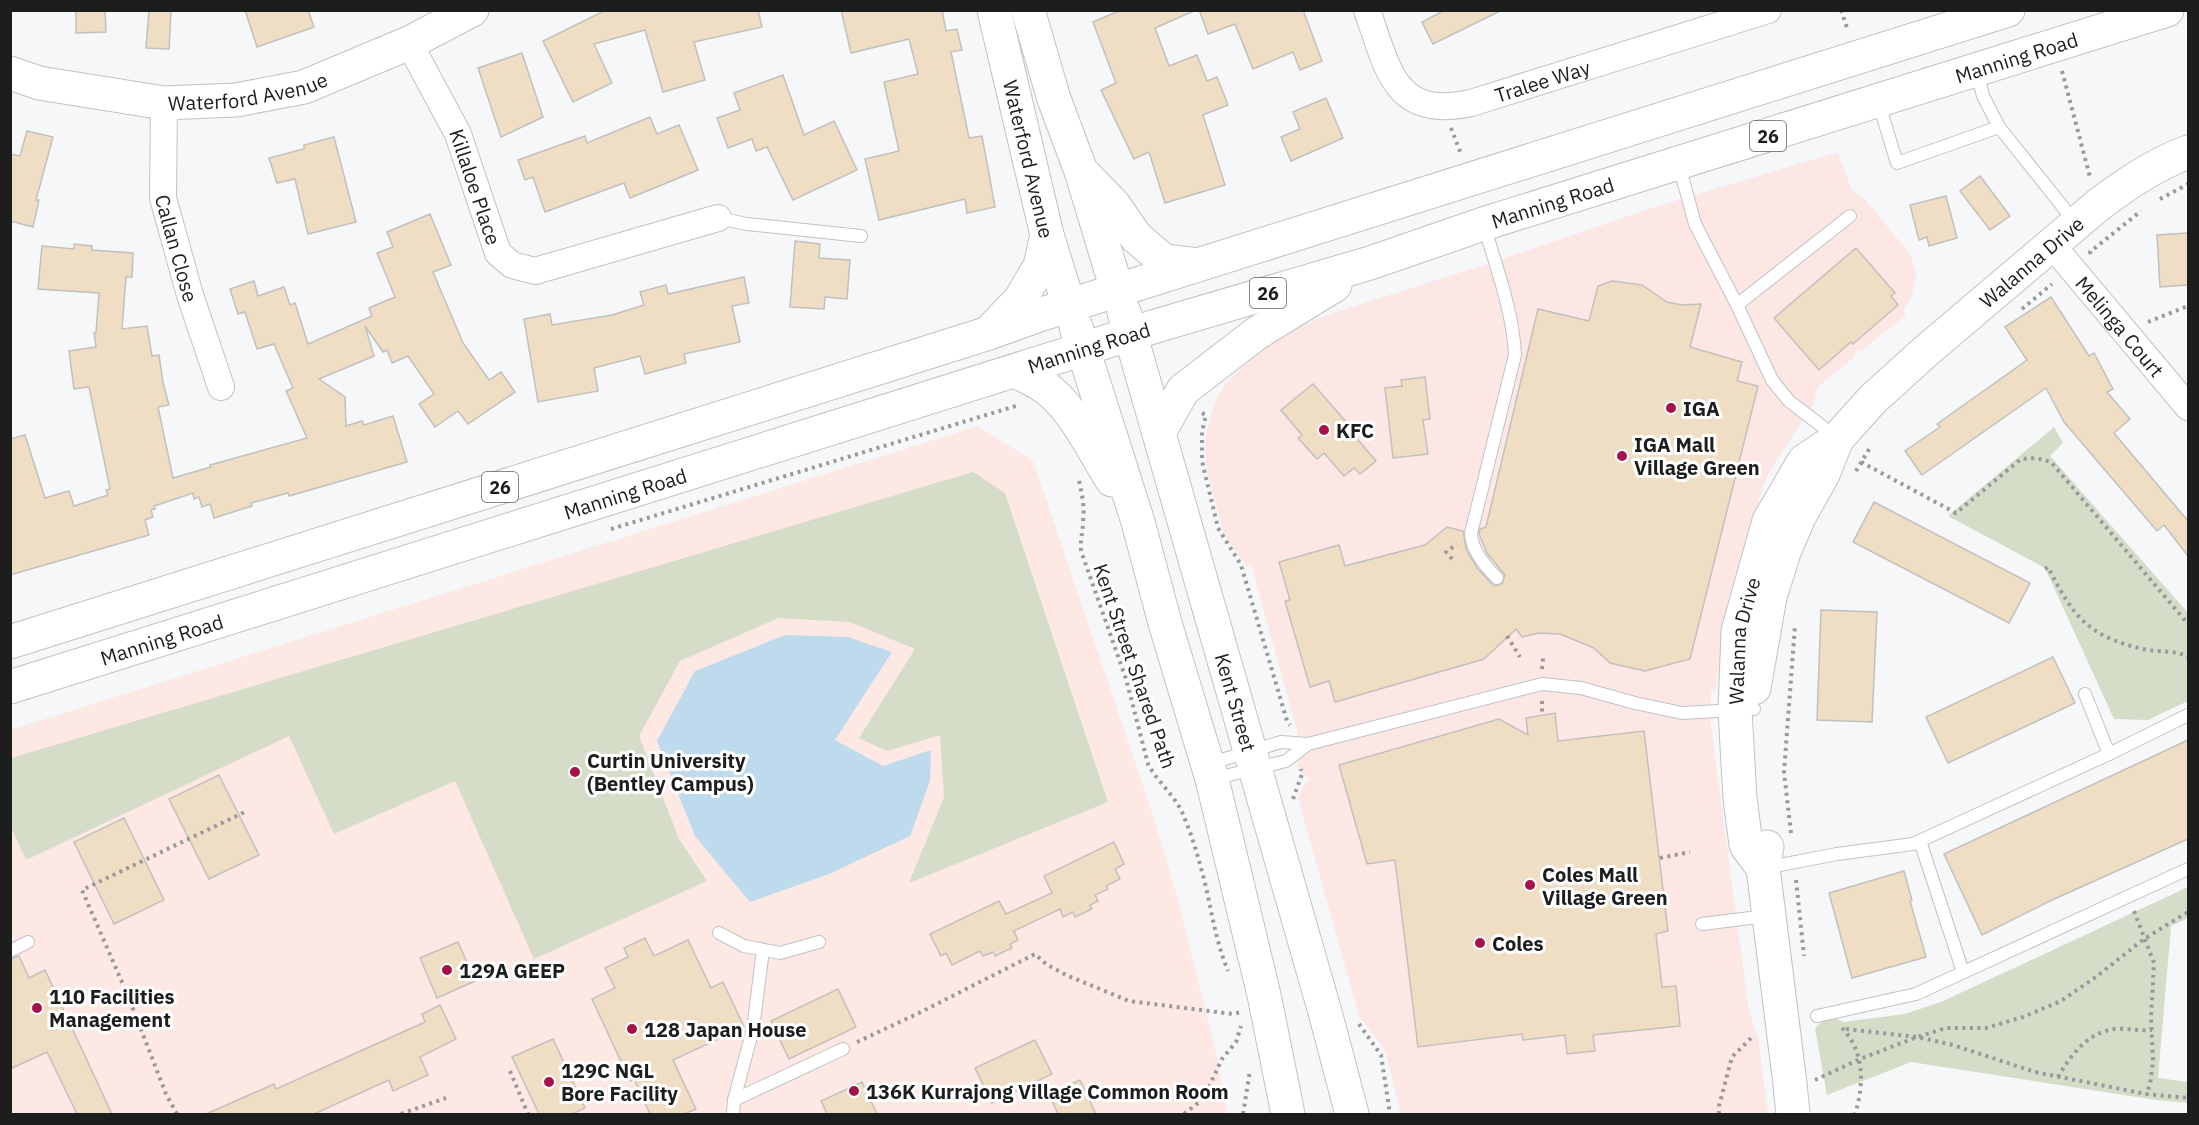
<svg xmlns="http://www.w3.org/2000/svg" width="2199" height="1125" viewBox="0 0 2199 1125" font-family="'IBM Plex Sans',sans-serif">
<rect width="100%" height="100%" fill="#f5f7f9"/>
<polygon fill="#fde7e5" points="1838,152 1851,189 1864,198 1910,254 1916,273 1913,294 1903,311 1906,315 1860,352 1857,350 1854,357 1818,387 1813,405 1769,472 1762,490 1730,617 1724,659 1719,664 1716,689 1711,690 1711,727 1749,1012 1758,1036 1768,1114 1401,1114 1385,1050 1359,1016 1298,798 1304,784 1310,779 1298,771 1297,730 1251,565 1247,567 1224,534 1208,476 1205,450 1206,434 1216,399 1228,381 1265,346 1297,328 1330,314 1484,265 1658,206"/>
<polygon fill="#fde8e3" points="978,426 1033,461 1153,815 1177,896 1217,1057 1227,1114 11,1114 10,730"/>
<g fill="#d5dcc7">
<polygon points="2054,427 2063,443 2050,456 2188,613 2188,701 2148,720 2114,719 2045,568 1948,516"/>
<polygon points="973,472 1005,493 1108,802 909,883 944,797 940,735 887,751 859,738 915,649 850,622 778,618 680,661 639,736 679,839 707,881 534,959 455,781 334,834 289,736 26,860 11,827 11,758"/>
<polygon points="2188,887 2188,918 2171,926 2158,1078 2188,1082 2188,1103 2156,1100 1911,1062 1827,1095 1815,1028 1830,1015 1843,1022 1905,1014 1941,1002"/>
</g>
<polygon fill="#bedbee" points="785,635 848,637 892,652 835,740 883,766 931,750 930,781 910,836 829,874 750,902 695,836 657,741 695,671"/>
<g fill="#f0dec4" stroke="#c1c0be" stroke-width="1.5">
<polygon points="76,10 105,10 106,32 76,33"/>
<polygon points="149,10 171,10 169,49 146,48"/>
<polygon points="245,10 308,10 314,27 257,47"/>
<polygon points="606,10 758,10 762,27 694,42 705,80 663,92 645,30 594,44 612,83 573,102 543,41"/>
<polygon points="841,10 942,10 946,31 957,29 962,50 951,52 969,138 982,136 995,207 967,213 965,199 879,220 865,159 899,151 884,82 918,74 909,39 851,53"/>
<polygon points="1121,10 1196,10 1155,28 1169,66 1197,55 1207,81 1217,77 1228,105 1203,115 1225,185 1165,203 1149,152 1134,159 1101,90 1116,83 1093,22"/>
<polygon points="1199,10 1303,10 1322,61 1300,70 1293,52 1253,69 1235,24 1208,34"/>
<polygon points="1445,10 1502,10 1433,44 1422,22"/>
<polygon points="522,53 543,117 501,137 478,68"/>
<polygon points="783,75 804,135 834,121 857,170 793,200 767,147 756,151 752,139 728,148 717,118 740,110 734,93"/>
<polygon points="1326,98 1343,138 1291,161 1281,137 1300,129 1293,112"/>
<polygon points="650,117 657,134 679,125 698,170 630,198 624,183 545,212 533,177 525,180 518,160 585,136 587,143"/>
<polygon points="27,131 53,137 36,200 39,200 33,227 10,221 10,154 20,156"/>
<polygon points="334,137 356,222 308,234 295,179 277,183 269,158 304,149 304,145"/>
<polygon points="1980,176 2010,216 1990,230 1960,191"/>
<polygon points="1946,196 1957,238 1929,246 1927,237 1919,240 1910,205"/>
<polygon points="430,214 451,265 433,272 463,343 489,380 501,372 515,392 468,424 458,411 435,427 419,404 434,394 408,356 392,363 387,350 383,352 365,326 374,356 319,379 345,397 346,426 362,421 364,425 393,416 407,462 289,496 288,493 251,503 252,506 214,518 210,504 202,507 199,497 194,499 193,493 154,506 155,509 151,510 153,517 145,520 149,535 10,575 10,439 25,435 45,498 69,491 74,506 108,495 106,490 110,489 89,387 74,389 69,351 96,347 94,333 96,333 99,293 38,289 42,246 74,249 74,244 92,246 92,250 133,253 132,277 126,277 122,329 147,326 152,356 159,355 163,383 169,405 158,407 173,478 211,467 210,465 307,438 286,391 293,388 274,344 257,349 245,312 238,314 230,289 254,281 258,296 284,287 290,305 295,303 308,344 372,316 369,308 395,297 377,253 393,247 387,232"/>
<polygon points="2188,233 2188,285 2160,287 2157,235"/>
<polygon points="795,241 820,244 819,258 850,260 847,299 825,297 824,309 790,307"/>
<polygon points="1856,248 1895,293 1891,296 1898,305 1853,344 1851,342 1819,370 1774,318"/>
<polygon points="744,277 749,303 732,306 740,342 684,354 686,363 645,374 640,356 594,368 598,391 538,402 524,319 550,314 552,325 612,315 644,305 640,292 666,285 668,294"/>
<polygon points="1612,281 1642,285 1667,302 1682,305 1701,304 1690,347 1742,362 1737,381 1758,386 1690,659 1645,671 1610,663 1594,648 1560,634 1539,633 1522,637 1516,629 1484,659 1335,702 1329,681 1310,687 1285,601 1290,600 1279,562 1339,545 1345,566 1425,545 1447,527 1463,531 1466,549 1477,568 1492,584 1495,586 1502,584 1505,575 1487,553 1479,534 1480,529 1486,527 1538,309 1589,321 1598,286"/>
<polygon points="2051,297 2089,356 2094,353 2113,389 2107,392 2130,419 2114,433 2188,521 2188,556 2164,525 2157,531 2064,422 2046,388 1922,475 1905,451 1940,427 1937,424 2027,360 2005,327"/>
<polygon points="1425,377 1430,419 1423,420 1428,454 1393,458 1385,388 1402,386 1401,380"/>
<polygon points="1313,384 1348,424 1346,426 1376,461 1360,474 1354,468 1344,476 1324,453 1317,459 1298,438 1302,435 1281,410"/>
<polygon points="1874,502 2030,583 2009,623 1853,542"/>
<polygon points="1821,610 1877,612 1872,722 1817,720"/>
<polygon points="2053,657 2075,703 1948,763 1926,717"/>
<polygon points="1555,713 1558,741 1644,731 1668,931 1656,934 1662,987 1676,986 1680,1026 1593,1035 1595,1051 1567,1054 1565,1035 1523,1040 1522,1034 1418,1047 1395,860 1367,864 1339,765 1499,719 1528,735 1526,718"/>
<polygon points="2188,740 2188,839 2052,900 1982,935 1944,854"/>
<polygon points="219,775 259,855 209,879 169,799"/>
<polygon points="124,818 164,900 114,924 74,842"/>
<polygon points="1114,842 1124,864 1115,869 1120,879 1106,886 1108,889 1095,895 1098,901 1090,905 1092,909 1075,917 1073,912 1063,917 1060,909 1014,931 1018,940 1010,944 1012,948 995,956 993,952 983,956 980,951 952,965 946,953 941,956 930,934 999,901 1006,914 1052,893 1044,876"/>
<polygon points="1904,871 1912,900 1910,901 1926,957 1852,978 1829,893"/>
<polygon points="645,938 654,956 688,940 711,988 723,982 744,1027 673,1060 696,1109 684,1114 650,1114 634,1079 630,1081 592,999 615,988 605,968 628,957 624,948"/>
<polygon points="458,942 475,981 437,998 420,958"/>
<polygon points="19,956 29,978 45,970 112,1114 77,1114 47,1052 10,1069 10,959"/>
<polygon points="838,989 856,1027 789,1059 771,1021"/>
<polygon points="440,1005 456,1039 420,1057 428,1075 393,1091 389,1080 314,1114 206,1114 274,1084 276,1089 425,1022 422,1014"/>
<polygon points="553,1039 585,1108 572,1114 539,1114 512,1057"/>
<polygon points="1035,1040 1052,1074 992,1103 975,1068"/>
<polygon points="1080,1080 1096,1114 1058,1114 1049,1094"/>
<polygon points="862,1082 877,1114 827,1114 821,1101"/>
</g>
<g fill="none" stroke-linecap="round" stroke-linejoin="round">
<g stroke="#c0c2c3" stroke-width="14">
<g id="lane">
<polyline points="1878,101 1897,163 1999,127 1983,96 1977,71"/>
<polyline points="1999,127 2075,222"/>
<polyline points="1679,165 1695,224 1737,305 1772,380 1789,401 1836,437"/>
<polyline points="718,218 747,224 861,236"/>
<path d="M1484,225C1496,267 1513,311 1515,355L1471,533C1471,549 1486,567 1497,578"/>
<polyline points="1737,305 1850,216"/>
<polyline points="2085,694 2109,754"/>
<polyline points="1208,764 1281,742 1308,744 1542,684 1581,688 1635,703 1682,713 1754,709"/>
<polyline points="1213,779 1286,761 1308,744"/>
<polyline points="1920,841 1963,972"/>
<polyline points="1764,868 1837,854 1913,844 2109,754 2188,715"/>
<polyline points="1702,924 1766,916"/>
<polyline points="719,933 744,946 780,953 819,942"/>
<polyline points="10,951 28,942"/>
<polyline points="1817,1016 1916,994 2188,869"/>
<polyline points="734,1100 843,1049"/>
<polyline points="733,1114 734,1100 753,1029 763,950"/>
</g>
</g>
<g stroke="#c0c2c3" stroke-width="28">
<g id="street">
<path id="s1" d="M1367,10C1388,69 1394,120 1471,103L1768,10"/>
<path id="s2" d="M409,43L458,134L498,253L512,265L535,271L718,218"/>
<path id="s3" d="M164,103L163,198L190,295L221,387"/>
<path id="s4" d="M2052,245L2188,407"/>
</g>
</g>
<g stroke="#c0c2c3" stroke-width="35">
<g id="secondary">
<path id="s5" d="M994,10L1047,235L1069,306"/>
<polyline points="1028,10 1054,99 1081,171 1117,290"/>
<path id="s6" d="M10,73L39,83L164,103L236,100L304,87L409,43L472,10"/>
<polyline points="1754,688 1770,597 1784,552 1799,517 1823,474 1837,439"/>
<polyline points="1767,847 1763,868 1790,1084"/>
<path id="s7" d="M1763,868L1746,845L1740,798L1735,710L1738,631L1769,521L1804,461L1837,439L1873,399L1926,351L2097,206C2126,184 2154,165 2188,152"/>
</g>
</g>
<g stroke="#c0c2c3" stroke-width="35">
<g id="primary">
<polyline points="1081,171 1114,205 1136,237 1164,261 1198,265"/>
<path id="s8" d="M1124,312L1325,1012L1352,1114"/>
<polyline points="1076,327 1138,522 1165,623 1212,779 1264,995 1288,1114"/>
<polyline points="992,329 1020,300 1040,266 1047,235"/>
<path d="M1015,371C1027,377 1040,382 1051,392C1076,413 1094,452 1112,480"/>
<polyline points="1160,431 1183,390 1257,333 1335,285"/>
<polyline points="10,642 989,333 1039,315 2008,10"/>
<path id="s9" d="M10,687L1156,326L1370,263L1483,224L2167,10"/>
</g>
</g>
<g stroke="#98999b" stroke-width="4" stroke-dasharray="3 4.5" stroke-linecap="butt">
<polyline points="1841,10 1848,31"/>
<polyline points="2062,71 2090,177"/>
<polyline points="1451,128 1461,154"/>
<polyline points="2160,199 2188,184"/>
<polyline points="2091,254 2090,252 2141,211"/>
<polyline points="2022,309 2052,284"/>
<polyline points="2148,322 2188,306"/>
<polyline points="1202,413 1206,415 1202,432 1202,461 1218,528 1241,565 1287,721 1290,725"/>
<polyline points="1861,462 1956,513 2021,459 2036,458 2051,462 2188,624"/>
<polyline points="1856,471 1871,446"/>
<path d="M1079,481C1082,494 1085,507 1083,521C1083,532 1080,540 1081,551L1126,679L1148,764C1158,783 1177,797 1184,817C1193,838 1199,860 1205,883C1212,913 1216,942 1228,971"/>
<polyline points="611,529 1019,405"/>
<polyline points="1452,559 1446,552 1457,544"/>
<path d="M2045,569L2048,567C2073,616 2087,636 2143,649C2158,653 2174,649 2188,657"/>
<polyline points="1507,636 1520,657"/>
<polyline points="1542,669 1543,658"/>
<polyline points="1542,701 1542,715"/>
<polyline points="1293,799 1302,774 1301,769"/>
<polyline points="1791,833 1784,772 1795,626"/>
<polyline points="1660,858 1690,852"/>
<polyline points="1796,880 1804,956"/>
<polyline points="2134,911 2154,963 2151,1018 2153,1060 2150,1085 2146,1094"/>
<polyline points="1359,1024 1381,1055 1390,1114"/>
<path d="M1842,1028C1865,1052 1864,1085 1855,1114"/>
<polyline points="1846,1029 1917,1037 1953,1045 2035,1072 2146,1094 2188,1098"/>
<polyline points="857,1042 919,1013 1035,954 1046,964 1066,975 1129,1001 1233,1014 1241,1012"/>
<polyline points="510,1071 528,1114"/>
<path d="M2058,1077C2071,1055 2087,1033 2114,1029C2126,1028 2139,1031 2152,1030"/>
<polyline points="1815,1080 1860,1059 1917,1037 1946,1028 1986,1028 2023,1017 2061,1001 2096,977 2144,939 2188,912"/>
<polyline points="177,1114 166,1094 128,996 82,890 247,811"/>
<polyline points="401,1114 446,1098"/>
<polyline points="1184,1114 1203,1099 1222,1059 1236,1042 1241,1026"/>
<polyline points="1243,1114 1250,1071"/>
<polyline points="1719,1114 1719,1106 1732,1057 1754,1035"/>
</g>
<use href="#lane" stroke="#fff" stroke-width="12"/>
<use href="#street" stroke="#fff" stroke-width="26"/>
<use href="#secondary" stroke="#fff" stroke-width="33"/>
<use href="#primary" stroke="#fff" stroke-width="33"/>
<g stroke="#c0c2c3" stroke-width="35" stroke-linecap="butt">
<polyline id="secondary-bridge" points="1790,1084 1793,1114"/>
</g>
<use href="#secondary-bridge" stroke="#fff" stroke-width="33"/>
</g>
<g fill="#a6114a" stroke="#fff" stroke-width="2">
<circle cx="1671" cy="408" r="6"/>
<circle cx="1324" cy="430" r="6"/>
<circle cx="1622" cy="456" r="6"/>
<circle cx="575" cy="772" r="6"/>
<circle cx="1530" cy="885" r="6"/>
<circle cx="1480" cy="943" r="6"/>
<circle cx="447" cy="970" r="6"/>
<circle cx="37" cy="1008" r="6"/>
<circle cx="632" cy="1029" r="6"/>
<circle cx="549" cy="1082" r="6"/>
<circle cx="854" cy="1091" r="6"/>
</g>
<g text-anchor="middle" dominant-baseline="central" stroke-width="6" stroke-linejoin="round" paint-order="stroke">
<g fill="#fff" stroke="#606161" stroke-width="1.5">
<rect x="1750" y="121" width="36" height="30" rx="4.5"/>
<rect x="1250" y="278" width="36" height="30" rx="4.5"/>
<rect x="482" y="472" width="36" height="30" rx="4.5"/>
</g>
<g font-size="18" font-weight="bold" fill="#1c1d1d">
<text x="1768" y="136">26</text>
<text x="1268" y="293">26</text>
<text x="500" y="487">26</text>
</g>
<g font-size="20" fill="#1c1d1d" stroke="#fff">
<text stroke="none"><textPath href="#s9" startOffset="2103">Manning Road</textPath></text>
<text stroke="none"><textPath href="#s1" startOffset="236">Tralee Way</textPath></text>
<text stroke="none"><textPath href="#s6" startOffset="242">Waterford Avenue</textPath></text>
<text stroke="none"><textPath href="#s5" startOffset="153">Waterford Avenue</textPath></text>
<text stroke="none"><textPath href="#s2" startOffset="159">Killaloe Place</textPath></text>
<text stroke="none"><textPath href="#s9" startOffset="1617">Manning Road</textPath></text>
<text stroke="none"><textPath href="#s3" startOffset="147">Callan Close</textPath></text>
<text stroke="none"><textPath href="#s7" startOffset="730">Walanna Drive</textPath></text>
<text stroke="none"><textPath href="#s4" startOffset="106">Melinga Court</textPath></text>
<text stroke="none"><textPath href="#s9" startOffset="1131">Manning Road</textPath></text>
<text stroke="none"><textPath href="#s9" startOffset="645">Manning Road</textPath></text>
<text stroke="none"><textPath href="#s9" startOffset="159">Manning Road</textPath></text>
<text stroke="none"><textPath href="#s7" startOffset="234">Walanna Drive</textPath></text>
<text transform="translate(1135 666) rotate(71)">Kent Street Shared Path</text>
<text stroke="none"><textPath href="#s8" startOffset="406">Kent Street</textPath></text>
</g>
<g font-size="20" font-weight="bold" fill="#1c1d1d" stroke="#fff" text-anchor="start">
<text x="1683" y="408">IGA</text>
<text x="1336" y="430">KFC</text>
<text x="1634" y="444">IGA Mall<tspan x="1634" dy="23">Village Green</tspan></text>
<text x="587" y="760">Curtin University<tspan x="587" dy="23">(Bentley Campus)</tspan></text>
<text x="1542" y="874">Coles Mall<tspan x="1542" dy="23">Village Green</tspan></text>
<text x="1492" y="943">Coles</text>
<text x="459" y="970">129A GEEP</text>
<text x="49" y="996">110 Facilities<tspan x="49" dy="23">Management</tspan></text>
<text x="644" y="1029">128 Japan House</text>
<text x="561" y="1070">129C NGL<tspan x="561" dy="23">Bore Facility</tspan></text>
<text x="866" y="1091">136K Kurrajong Village Common Room</text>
</g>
</g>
<rect width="2199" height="1125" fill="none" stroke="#1c1d1d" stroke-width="24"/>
</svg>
